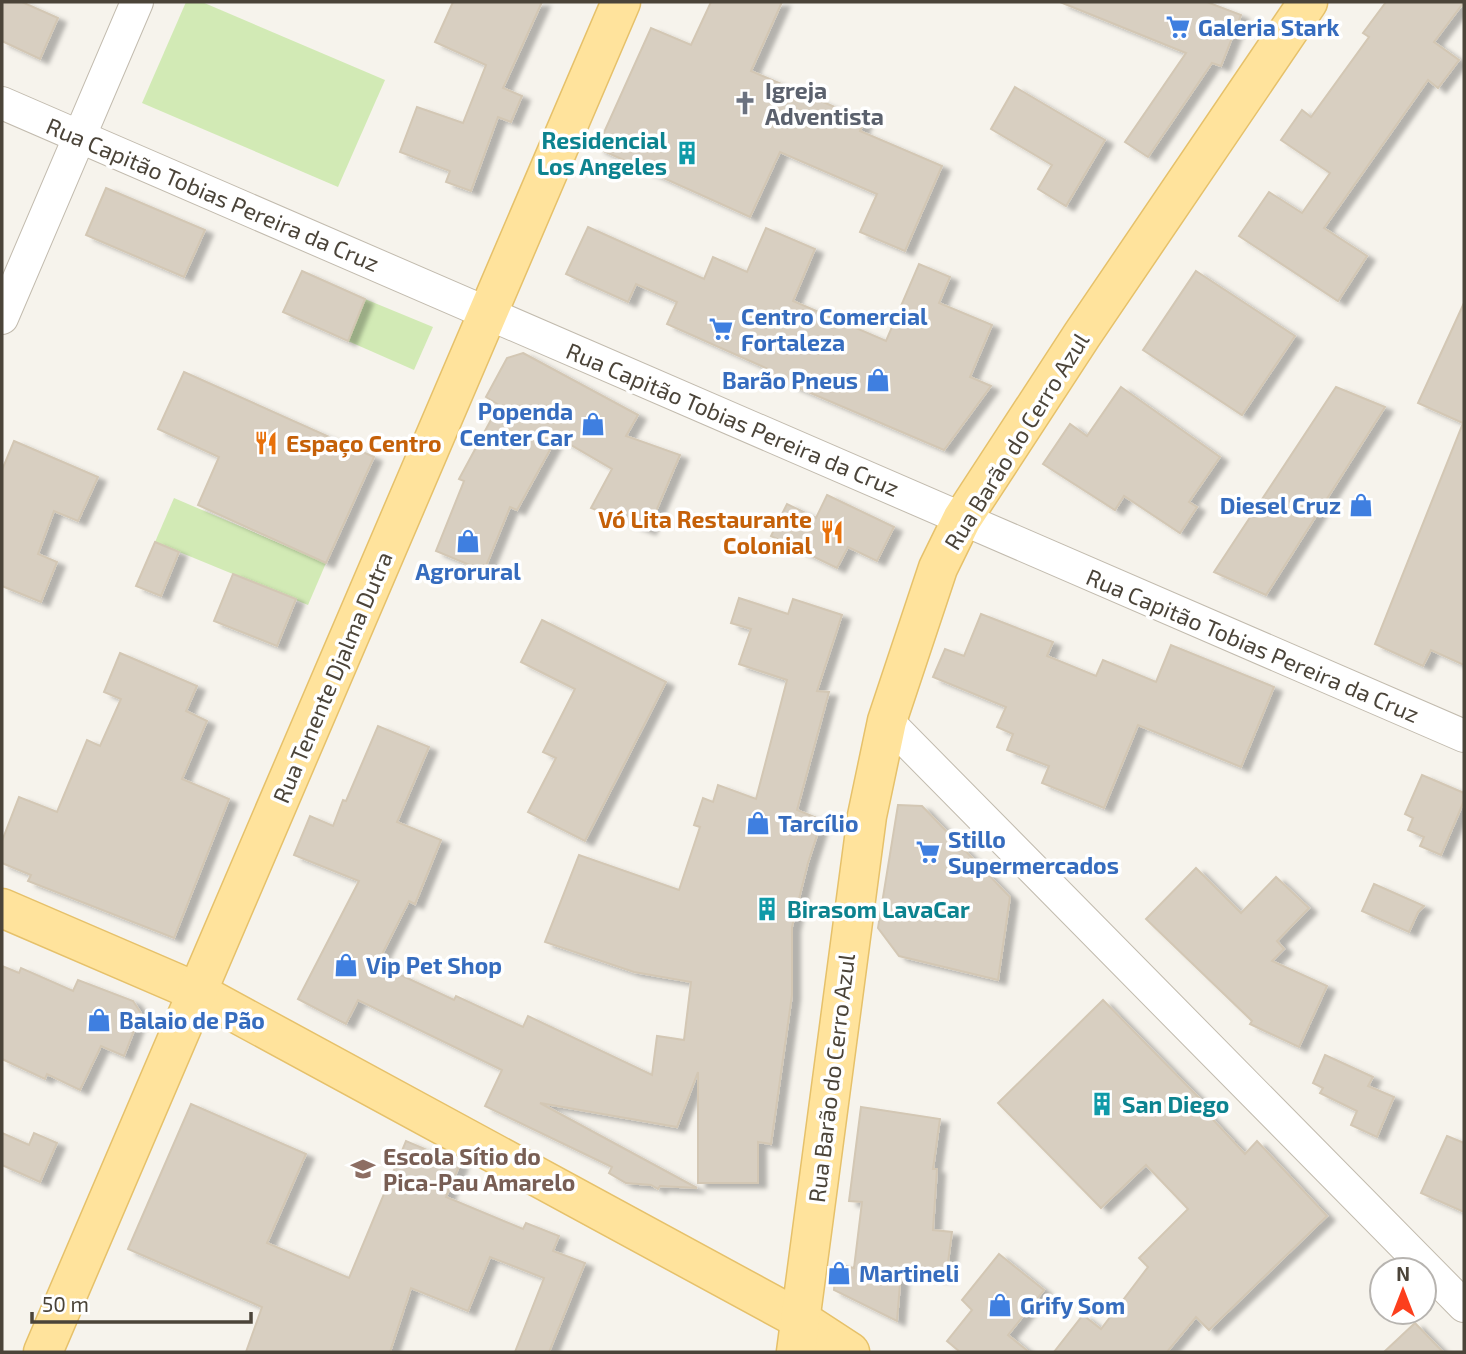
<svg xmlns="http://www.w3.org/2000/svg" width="1466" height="1354" viewBox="0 0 1466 1354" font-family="'Exo 2',sans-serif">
<defs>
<filter id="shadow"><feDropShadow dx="8" dy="4.5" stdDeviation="2" flood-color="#0004"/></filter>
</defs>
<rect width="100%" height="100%" fill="#f6f3ec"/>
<g fill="#d2eab5">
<polygon points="186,2 202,2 385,80 338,187 142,103"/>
<polygon points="365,299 433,327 414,370 348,341"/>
<polygon points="174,498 326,563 308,605 155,542"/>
</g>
<g fill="#d8cfc1" stroke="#d3c7b4" stroke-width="2" filter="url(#shadow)">
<polygon points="2,2 22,2 58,18 40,59 2,41"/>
<polygon points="453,2 542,2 503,88 522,96 511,122 498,117 471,191 446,182 450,171 400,152 417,107 463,123 486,65 435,42"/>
<polygon points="711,2 782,2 751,71 865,120 860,131 942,166 905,251 860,232 877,194 780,152 750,217 597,148 651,28 691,45"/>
<polygon points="1060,2 1207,2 1241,15 1221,66 1212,63 1148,157 1125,142 1186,53"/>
<polygon points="1386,2 1464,2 1434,42 1459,60 1438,88 1428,80 1324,228 1367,256 1338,301 1239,236 1269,192 1302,213 1330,173 1281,140 1302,110 1311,117 1369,37 1363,33"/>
<polygon points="1015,87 1105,140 1066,206 1038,189 1052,165 991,129"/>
<polygon points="106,188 205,230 184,277 86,235"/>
<polygon points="588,227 704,279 713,257 747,272 766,228 815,249 793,301 886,341 919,264 950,277 939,303 992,325 970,377 991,386 944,450 766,374 768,369 667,324 677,302 636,284 628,302 566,274"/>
<polygon points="302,271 365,299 348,341 283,312"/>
<polygon points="1196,271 1295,336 1242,415 1143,350"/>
<polygon points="1464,303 1464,665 1431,650 1423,666 1375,644 1463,423 1418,403"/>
<polygon points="523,353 638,415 626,436 680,455 648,530 591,508 612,469 557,437 517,510 510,507 484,571 436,551 464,481 459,479 499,405 486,397 507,358"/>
<polygon points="184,372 374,457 326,563 198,505 219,457 158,429"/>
<polygon points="1121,387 1220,457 1189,502 1197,507 1180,533 1124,496 1115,510 1043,464 1070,424 1087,436"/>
<polygon points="1336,387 1385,407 1266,595 1214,572"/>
<polygon points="14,441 98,477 78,521 54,511 38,554 57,562 41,602 2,586 2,470"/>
<polygon points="827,495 894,527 877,561 848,547 837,568 771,536 787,504 816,518"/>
<polygon points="155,542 179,552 161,596 136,586"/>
<polygon points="233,574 296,599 277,646 214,621"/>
<polygon points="739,598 788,614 793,599 842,615 817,691 829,692 797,810 822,820 808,863 792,927 792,995 771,1144 758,1142 758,1183 698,1183 698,1072 677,1127 540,1103 697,1188 660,1186 658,1189 651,1185 626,1183 609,1173 612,1167 485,1106 502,1070 358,1000 346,1024 298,999 359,881 294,855 310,816 333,826 343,800 346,801 378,726 429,747 397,822 441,840 415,904 409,901 377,964 454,1000 456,996 523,1027 528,1016 652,1075 657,1036 684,1040 691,982 634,972 545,942 579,855 679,890 700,827 694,825 703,798 713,802 718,785 756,799 787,680 739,664 751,629 731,623"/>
<polygon points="981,614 1053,642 1047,656 1096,676 1103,660 1156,682 1171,645 1274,687 1241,767 1138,725 1104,808 1042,783 1049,766 1007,750 1013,734 997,727 1006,707 933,677 945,649 964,656"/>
<polygon points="542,620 666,682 585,841 528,812 556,758 543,752 575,689 521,662"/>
<polygon points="120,653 197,686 186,711 207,721 182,779 229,799 174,938 28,881 31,875 2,863 2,841 19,797 57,812 87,740 100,746 121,699 104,692"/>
<polygon points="1422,775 1464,793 1464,801 1441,855 1420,846 1424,837 1408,830 1413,818 1405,814"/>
<polygon points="898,805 922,806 1010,897 998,980 899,956 878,928"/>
<polygon points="1196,868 1241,913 1276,877 1309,908 1277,941 1284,949 1272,961 1327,986 1299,1047 1250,1024 1252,1021 1146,919"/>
<polygon points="1374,884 1424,906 1418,912 1409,932 1362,911"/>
<polygon points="2,966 19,973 21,968 73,991 78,980 133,1001 141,1013 124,1056 101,1046 80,1090 47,1074 45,1079 2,1059"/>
<polygon points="1103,1000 1207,1106 1203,1109 1245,1154 1257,1141 1327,1216 1209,1330 1196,1317 1167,1352 1054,1352 1083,1315 1101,1329 1148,1267 1139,1258 1188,1209 1146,1165 1101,1208 998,1103"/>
<polygon points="1325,1055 1373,1077 1368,1086 1394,1097 1377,1137 1351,1125 1357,1111 1320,1093 1323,1088 1313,1083"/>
<polygon points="191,1104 306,1154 267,1243 349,1278 406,1141 460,1164 446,1197 523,1229 526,1223 559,1236 553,1251 585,1263 549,1352 515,1352 544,1278 490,1257 468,1311 411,1288 390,1352 246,1352 262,1307 128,1249"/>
<polygon points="861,1107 940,1119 933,1169 937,1169 933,1230 952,1232 946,1278 901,1272 897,1321 834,1290 836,1264 854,1268 862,1202 849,1201"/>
<polygon points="2,1133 29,1145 34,1133 57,1143 40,1182 2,1165"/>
<polygon points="1447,1136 1464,1143 1464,1212 1421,1193"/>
<polygon points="999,1254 1044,1290 1008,1335 1029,1352 960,1352 947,1341 972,1310 962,1300"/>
<polygon points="1415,1323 1443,1352 1384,1352"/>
</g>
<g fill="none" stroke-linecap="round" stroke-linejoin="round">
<g stroke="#c2bbae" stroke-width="34">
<g id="minor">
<polyline points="2,103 1464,736"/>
<polyline points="2,318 137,2"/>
<polyline points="887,721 1464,1306"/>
</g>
</g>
<g stroke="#e6c16a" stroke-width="41">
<g id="major">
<polyline points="2,908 197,992 801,1320 850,1352"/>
<polyline points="43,1352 621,2"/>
<polyline points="796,1352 867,816 887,721 938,568 962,519 1082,335 1308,2"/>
</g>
</g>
<use href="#minor" stroke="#fff" stroke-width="32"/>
<use href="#major" stroke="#ffe39c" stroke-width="38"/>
</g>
<defs>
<g id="supermarket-bare" transform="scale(1.89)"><path d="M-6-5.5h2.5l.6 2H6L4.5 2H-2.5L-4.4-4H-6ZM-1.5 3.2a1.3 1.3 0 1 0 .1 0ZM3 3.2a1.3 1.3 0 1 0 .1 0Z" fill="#3f7fe0" stroke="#fff" stroke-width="2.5" paint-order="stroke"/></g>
<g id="church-bare" transform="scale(1.89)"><path d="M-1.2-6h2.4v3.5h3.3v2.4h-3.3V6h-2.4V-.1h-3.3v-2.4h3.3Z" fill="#6b7280" stroke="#fff" stroke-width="2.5" paint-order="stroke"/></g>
<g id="building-bare" transform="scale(1.89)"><path d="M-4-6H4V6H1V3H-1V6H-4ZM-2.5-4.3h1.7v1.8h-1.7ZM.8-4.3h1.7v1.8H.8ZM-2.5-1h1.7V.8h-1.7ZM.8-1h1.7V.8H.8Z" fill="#0f9aa8" stroke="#fff" stroke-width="2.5" paint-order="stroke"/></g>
<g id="shop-bare" transform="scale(1.89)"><path d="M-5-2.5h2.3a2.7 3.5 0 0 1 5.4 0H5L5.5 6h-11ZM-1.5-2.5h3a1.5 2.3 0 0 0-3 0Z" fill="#3f7fe0" stroke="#fff" stroke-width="2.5" paint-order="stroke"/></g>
<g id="restaurant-bare" transform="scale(1.89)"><path d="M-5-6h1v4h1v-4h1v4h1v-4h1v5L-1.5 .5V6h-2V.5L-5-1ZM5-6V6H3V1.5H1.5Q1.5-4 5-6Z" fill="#e8710a" stroke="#fff" stroke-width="2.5" paint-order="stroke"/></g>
<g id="school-bare" transform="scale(1.89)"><path d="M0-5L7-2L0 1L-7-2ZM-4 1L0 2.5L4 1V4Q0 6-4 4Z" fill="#8d6e63" stroke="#fff" stroke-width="2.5" paint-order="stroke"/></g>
</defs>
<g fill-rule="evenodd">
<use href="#supermarket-bare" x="1178" y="27"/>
<use href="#church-bare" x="745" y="103"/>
<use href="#building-bare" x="687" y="153"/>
<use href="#supermarket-bare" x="721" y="329"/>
<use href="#shop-bare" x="878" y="380"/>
<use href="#shop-bare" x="593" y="424"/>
<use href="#restaurant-bare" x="266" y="443"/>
<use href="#shop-bare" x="1361" y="505"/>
<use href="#restaurant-bare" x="832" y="532"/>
<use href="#shop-bare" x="468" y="541"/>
<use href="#shop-bare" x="758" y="823"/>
<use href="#supermarket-bare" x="928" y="852"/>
<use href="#building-bare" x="767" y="909"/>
<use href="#shop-bare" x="346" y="965"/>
<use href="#shop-bare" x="99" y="1020"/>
<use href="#building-bare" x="1102" y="1104"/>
<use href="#school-bare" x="363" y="1169"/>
<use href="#shop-bare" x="839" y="1273"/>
<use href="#shop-bare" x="1000" y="1305"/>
</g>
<g text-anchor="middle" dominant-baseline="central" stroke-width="7" stroke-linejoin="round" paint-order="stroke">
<g font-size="23" font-weight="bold" fill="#366cbe" stroke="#fff" text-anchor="start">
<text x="1198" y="27">Galeria Stark</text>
<text x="741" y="316">Centro Comercial<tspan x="741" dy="26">Fortaleza</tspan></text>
<text x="858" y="380" text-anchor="end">Barão Pneus</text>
<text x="573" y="411" text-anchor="end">Popenda<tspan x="573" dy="26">Center Car</tspan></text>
<text x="1341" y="505" text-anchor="end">Diesel Cruz</text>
<text x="468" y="571" text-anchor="middle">Agrorural</text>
<text x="778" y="823">Tarcílio</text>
<text x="948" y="839">Stillo<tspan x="948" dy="26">Supermercados</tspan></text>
<text x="366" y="965">Vip Pet Shop</text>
<text x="119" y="1020">Balaio de Pão</text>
<text x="859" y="1273">Martineli</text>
<text x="1020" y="1305">Grify Som</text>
</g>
<g font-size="23" font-weight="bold" fill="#5b616d" stroke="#fff" text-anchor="start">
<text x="765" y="90">Igreja<tspan x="765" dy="26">Adventista</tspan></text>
</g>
<g font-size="23" font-weight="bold" fill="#0d838f" stroke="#fff" text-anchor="start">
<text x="667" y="140" text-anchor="end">Residencial<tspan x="667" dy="26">Los Angeles</tspan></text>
<text x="787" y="909">Birasom LavaCar</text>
<text x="1122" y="1104">San Diego</text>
</g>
<g font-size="23" fill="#4b4439" stroke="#fff">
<text transform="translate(213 194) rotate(23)">Rua Capitão Tobias Pereira da Cruz</text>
<text transform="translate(733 419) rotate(23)">Rua Capitão Tobias Pereira da Cruz</text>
<text transform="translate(1016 441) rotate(-58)">Rua Barão do Cerro Azul</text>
<text transform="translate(1253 645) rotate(23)">Rua Capitão Tobias Pereira da Cruz</text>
<text transform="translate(332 677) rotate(-67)">Rua Tenente Djalma Dutra</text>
<text transform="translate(831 1078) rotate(-83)">Rua Barão do Cerro Azul</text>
</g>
<g font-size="23" font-weight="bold" fill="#c56008" stroke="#fff" text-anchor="start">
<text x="286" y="443">Espaço Centro</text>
<text x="812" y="519" text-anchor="end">Vó Lita Restaurante<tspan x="812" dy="26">Colonial</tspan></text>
</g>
<g font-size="23" font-weight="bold" fill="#785e54" stroke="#fff" text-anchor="start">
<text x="383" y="1156">Escola Sítio do<tspan x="383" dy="26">Pica-Pau Amarelo</tspan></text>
</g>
</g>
<rect width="1466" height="1354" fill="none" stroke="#4b4439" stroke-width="7"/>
<g transform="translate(1403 1291)"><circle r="33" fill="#ffffff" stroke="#b7b4b0" stroke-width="2"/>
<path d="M0-5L12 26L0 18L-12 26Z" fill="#fc3f1d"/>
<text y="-10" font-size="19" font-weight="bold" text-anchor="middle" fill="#4b4439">N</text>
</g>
<path d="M32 1312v10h219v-10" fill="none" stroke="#4b4439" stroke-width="3.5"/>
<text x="42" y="1312" font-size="21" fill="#4b4439" stroke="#ffffff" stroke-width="5" paint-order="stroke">50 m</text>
</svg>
